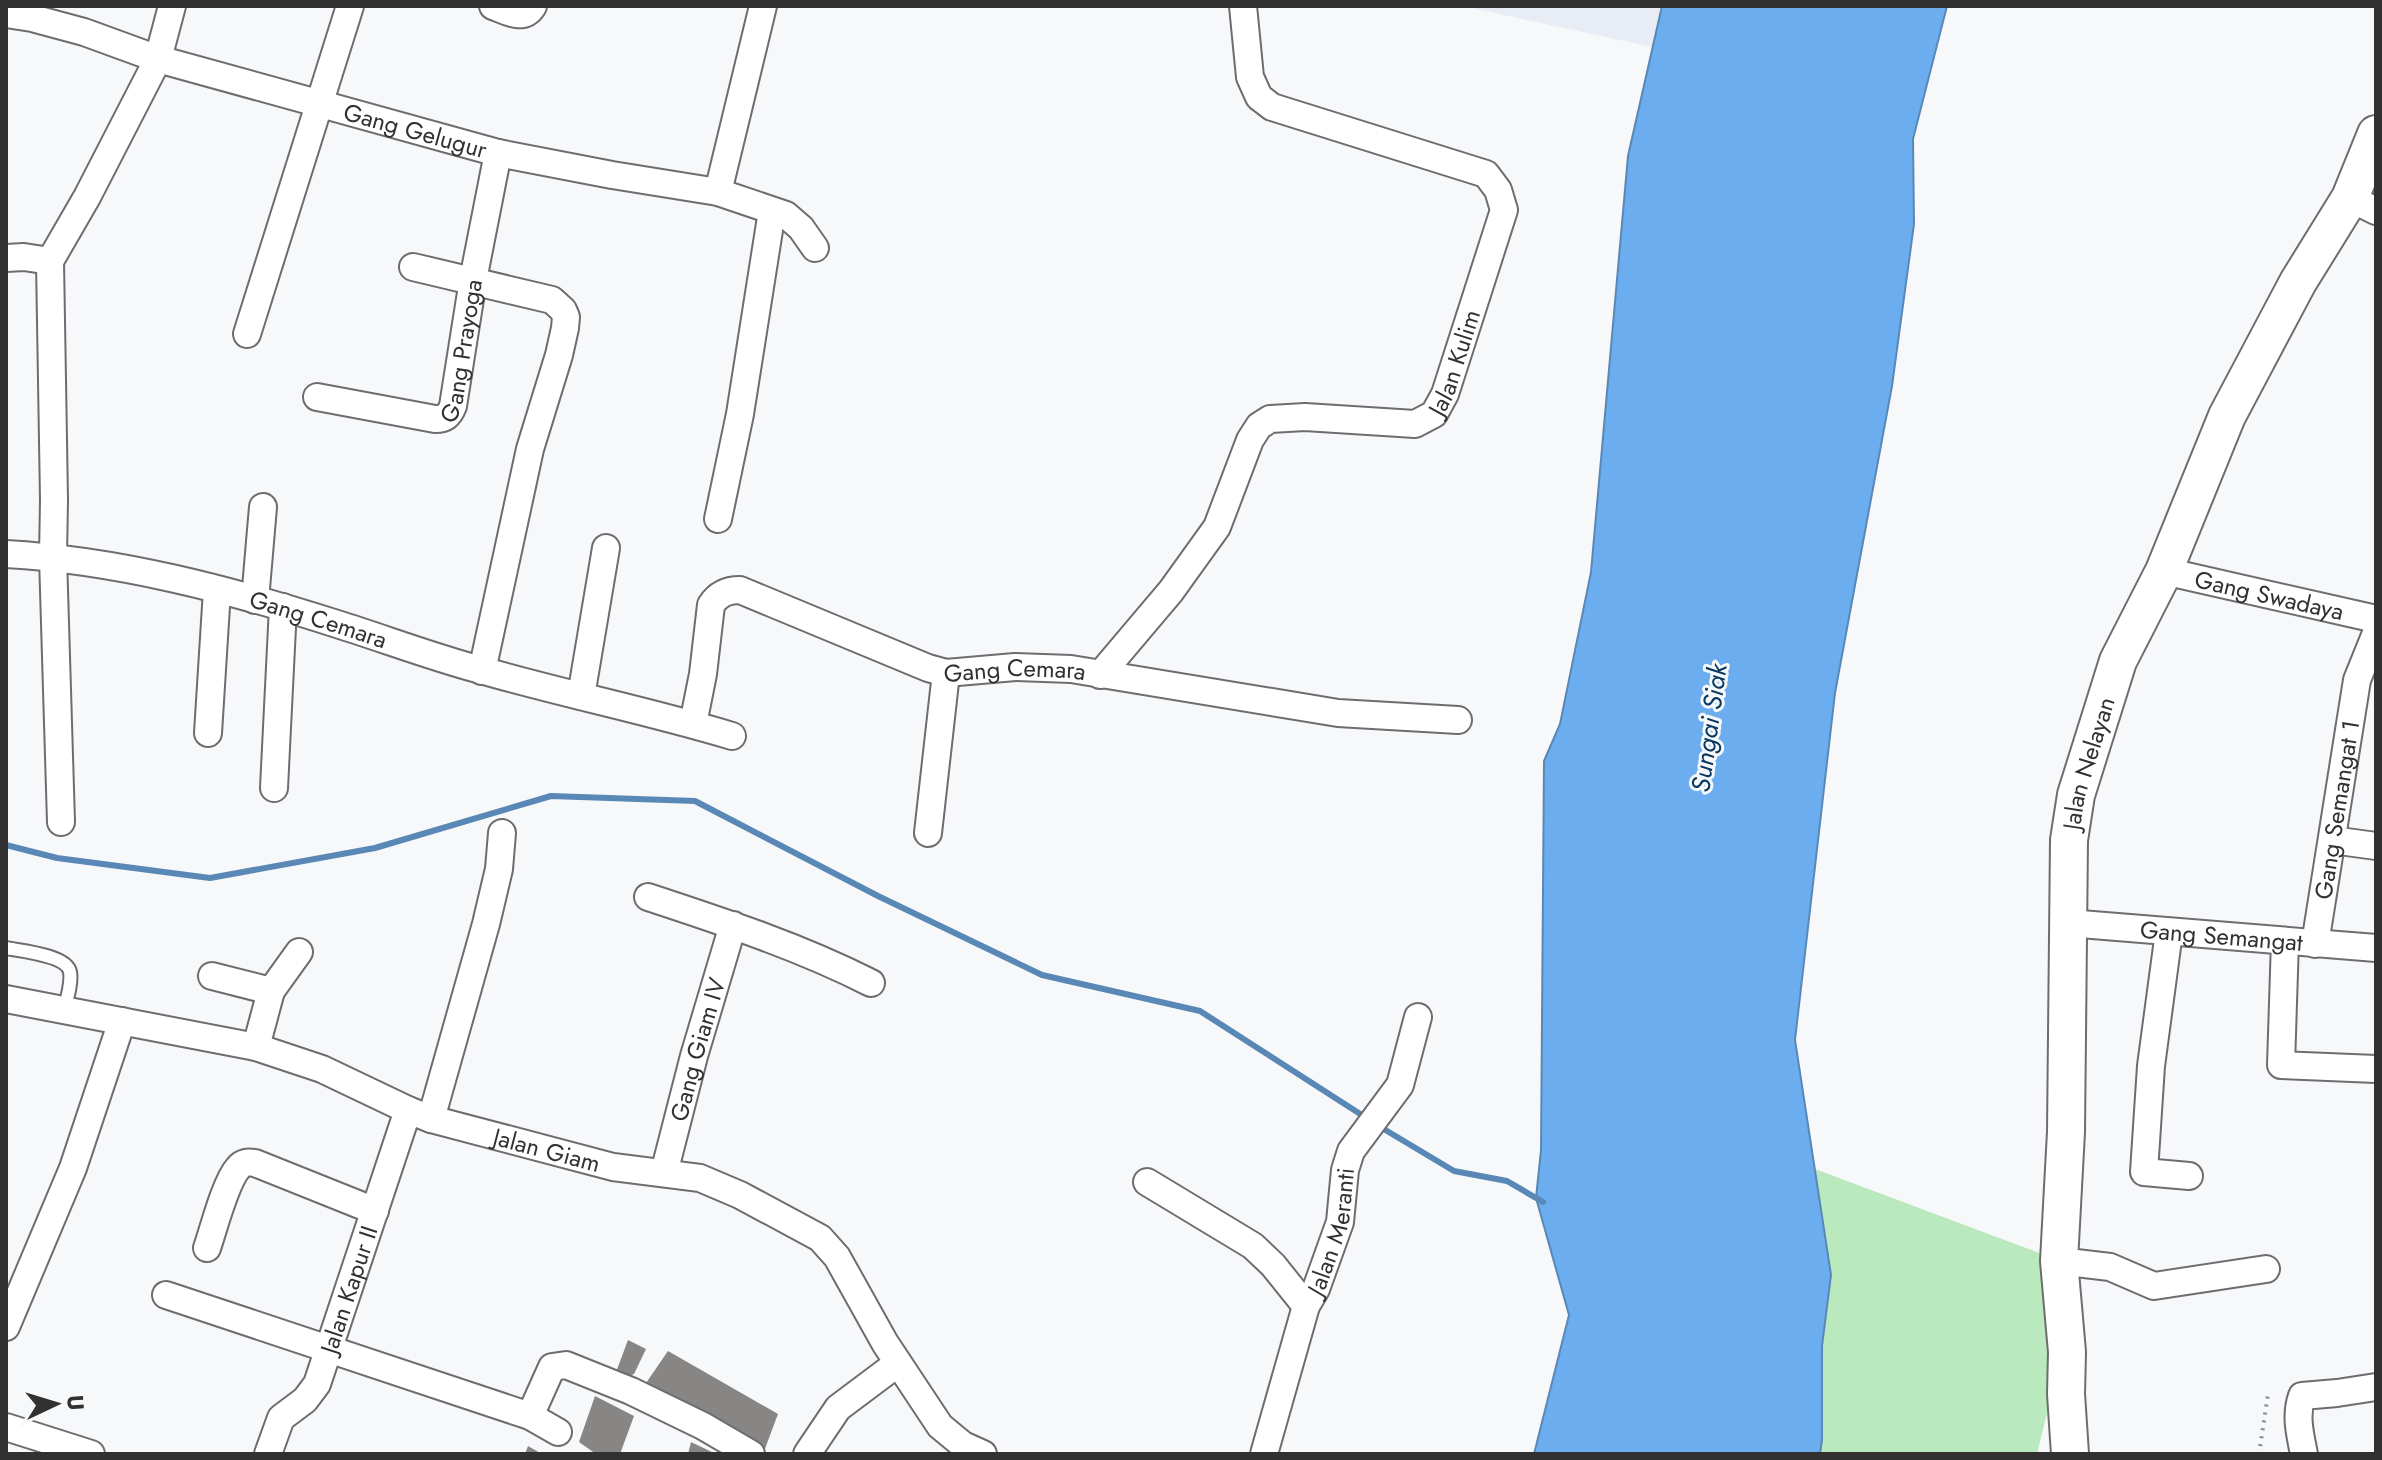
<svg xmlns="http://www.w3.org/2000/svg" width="2382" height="1460" viewBox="0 0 2382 1460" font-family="Jost,sans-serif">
<rect width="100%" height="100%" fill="#f7f8fa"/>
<polygon fill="#e8ecf5" points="1463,6 1662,6 1652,47"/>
<polygon fill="#b9e9bc" points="1815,1169 2045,1255 2048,1409 2037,1454 1820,1454 1822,1440 1822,1346 1831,1275"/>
<polygon fill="#6badee" stroke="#5a88b6" stroke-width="2" points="1662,6 1947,6 1913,139 1914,224 1892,386 1835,693 1795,1040 1831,1275 1822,1346 1822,1440 1820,1454 1534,1454 1569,1315 1536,1198 1541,1150 1544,761 1560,724 1591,572 1628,156"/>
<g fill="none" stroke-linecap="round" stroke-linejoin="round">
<g stroke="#5a88b6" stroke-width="6">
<polyline points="6,845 57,858 210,878 375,848 551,796 695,801 878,896 1042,975 1200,1011 1368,1119"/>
<polyline points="1377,1125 1454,1171 1507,1181 1543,1202"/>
</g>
</g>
<g fill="#888585">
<polygon points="628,1340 646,1349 634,1374 612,1383"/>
<polygon points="668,1351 778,1414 763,1454 757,1454 646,1383"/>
<polygon points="595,1396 634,1416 620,1454 596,1454 579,1442"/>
<polygon points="691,1442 716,1454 688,1454"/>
<polygon points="528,1446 542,1454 525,1454"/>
</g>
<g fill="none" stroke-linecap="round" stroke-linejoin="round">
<g stroke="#6d6d6f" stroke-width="16">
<path id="service" d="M6,948C21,951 67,955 70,972C72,983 67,999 64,1010"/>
</g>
<g stroke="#6d6d6f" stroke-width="30">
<g id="minor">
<path d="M493,6C507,11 523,22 533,6"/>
<path id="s1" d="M6,14L32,18L84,32L158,59L498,153L612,175L718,192L786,215L801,228L815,248"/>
<polyline points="718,192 763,6"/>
<polyline points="2350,198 2376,211"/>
<polyline points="6,258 24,257 50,261"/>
<polyline points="413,267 552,300 563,310 566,317 565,328 559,355 530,449 482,671"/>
<polyline points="247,334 350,6"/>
<path id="s2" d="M317,397L435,419C445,419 449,416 453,406L473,280L498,153"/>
<polyline points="718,519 740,414 772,211"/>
<path id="s3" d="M6,554C117,560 231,590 337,624C385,639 432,657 481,670C564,694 649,711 732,736"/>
<path id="s4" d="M2164,571L2376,619"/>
<polyline points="255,600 263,507"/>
<path id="s5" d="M1100,675L1171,591L1217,527L1250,440L1259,426L1270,419L1305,417L1415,424L1434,414L1445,394L1504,210L1498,190L1486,174L1272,107L1259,97L1250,77L1243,6"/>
<polyline points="581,696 606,548"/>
<path id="s6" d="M693,724L703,674L711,605C718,594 727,590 740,590L928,668L946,673L1015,667L1071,669L1338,713L1458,720"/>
<polyline points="208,733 217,590"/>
<polyline points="274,788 283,607"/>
<polyline points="61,822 53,557 54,500 50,261 87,197 158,59 172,6"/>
<polyline points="928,833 946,673"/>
<polyline points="2332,840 2376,846"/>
<path d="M648,897C724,922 800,947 871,983"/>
<path id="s7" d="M2068,923L2376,948"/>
<polyline points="2169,932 2151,1066 2144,1172 2189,1176"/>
<polyline points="2285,941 2281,1065 2376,1069"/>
<path id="s8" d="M2315,944L2357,680L2376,633"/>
<polyline points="212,976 271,991"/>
<path id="s9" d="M6,999L256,1047L322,1069L408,1110L431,1119L613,1167L700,1178L740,1195L820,1238L837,1257L885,1343L940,1426L963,1445L983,1454"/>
<polyline points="256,1047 271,991 299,952"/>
<polyline points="431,1119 486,924 499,869 502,833"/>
<path id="s10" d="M664,1173L694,1056L733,925"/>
<polyline points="1147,1182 1253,1246 1273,1265 1306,1306"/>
<path d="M207,1248C214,1228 225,1183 238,1168C243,1162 248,1162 255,1163L375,1211"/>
<polyline points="2059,1261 2110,1267 2154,1286 2266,1269"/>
<polyline points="166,1295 530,1416 558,1432"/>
<polyline points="6,1327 73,1168 122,1021"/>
<polyline points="530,1416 552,1367 566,1365 631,1391 703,1426 751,1454"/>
<polyline points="6,1427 91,1454"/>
<path id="s11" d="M268,1454L281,1418L305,1400L317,1384L408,1110"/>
<polyline points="807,1454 838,1408 898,1363"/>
<path id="s12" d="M1264,1454L1306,1306L1316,1289L1340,1222L1345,1170L1351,1151L1400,1085L1418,1017"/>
<path d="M2304,1454C2300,1434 2295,1415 2302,1396L2337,1393L2376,1387"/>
</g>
</g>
<g stroke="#6d6d6f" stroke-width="40">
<g id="secondary">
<path id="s13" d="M2070,1454L2066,1394L2067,1352L2059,1261L2066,1132L2069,840L2076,795L2118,661L2164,571L2227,416L2298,282L2350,198L2376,134"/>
</g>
</g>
<polyline stroke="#8a8b8c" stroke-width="4" stroke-dasharray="2 6" stroke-linecap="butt" points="2259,1454 2268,1394"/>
<use href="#service" stroke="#fff" stroke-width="12"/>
<use href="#minor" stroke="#fff" stroke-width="26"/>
<use href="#secondary" stroke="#fff" stroke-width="36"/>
</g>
<g text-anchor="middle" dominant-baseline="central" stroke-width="6" stroke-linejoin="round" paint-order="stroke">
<g font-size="24" fill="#313132" stroke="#f7f8fa">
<text stroke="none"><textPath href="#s1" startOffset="426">Gang Gelugur</textPath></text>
<text stroke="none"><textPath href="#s2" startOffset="200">Gang Prayoga</textPath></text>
<text stroke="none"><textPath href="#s5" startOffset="534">Jalan Kulim</textPath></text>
<text stroke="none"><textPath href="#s4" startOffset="108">Gang Swadaya</textPath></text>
<text stroke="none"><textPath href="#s3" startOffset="320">Gang Cemara</textPath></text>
<text stroke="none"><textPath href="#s6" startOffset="446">Gang Cemara</textPath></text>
<text stroke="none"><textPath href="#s13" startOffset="694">Jalan Nelayan</textPath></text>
<text stroke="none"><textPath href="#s8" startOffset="136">Gang Semangat 1</textPath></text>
<text stroke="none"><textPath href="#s7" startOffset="154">Gang Semangat</textPath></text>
<text stroke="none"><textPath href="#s10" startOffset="128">Gang Giam IV</textPath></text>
<text stroke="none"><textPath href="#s9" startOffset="564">Jalan Giam</textPath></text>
<text stroke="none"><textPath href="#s12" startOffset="234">Jalan Meranti</textPath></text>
<text stroke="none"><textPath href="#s11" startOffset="188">Jalan Kapur II</textPath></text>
</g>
<g font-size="26" font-style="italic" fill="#063861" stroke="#f7f8fa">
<text transform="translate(1709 728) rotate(-82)">Sungai Siak</text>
</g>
</g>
<rect width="2382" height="1460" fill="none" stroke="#313132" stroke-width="16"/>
<g transform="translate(56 1404) rotate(86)" stroke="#f7f8fa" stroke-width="6" paint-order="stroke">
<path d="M0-6L14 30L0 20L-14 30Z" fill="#313132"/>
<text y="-12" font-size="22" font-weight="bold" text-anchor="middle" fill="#313132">U</text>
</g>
</svg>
